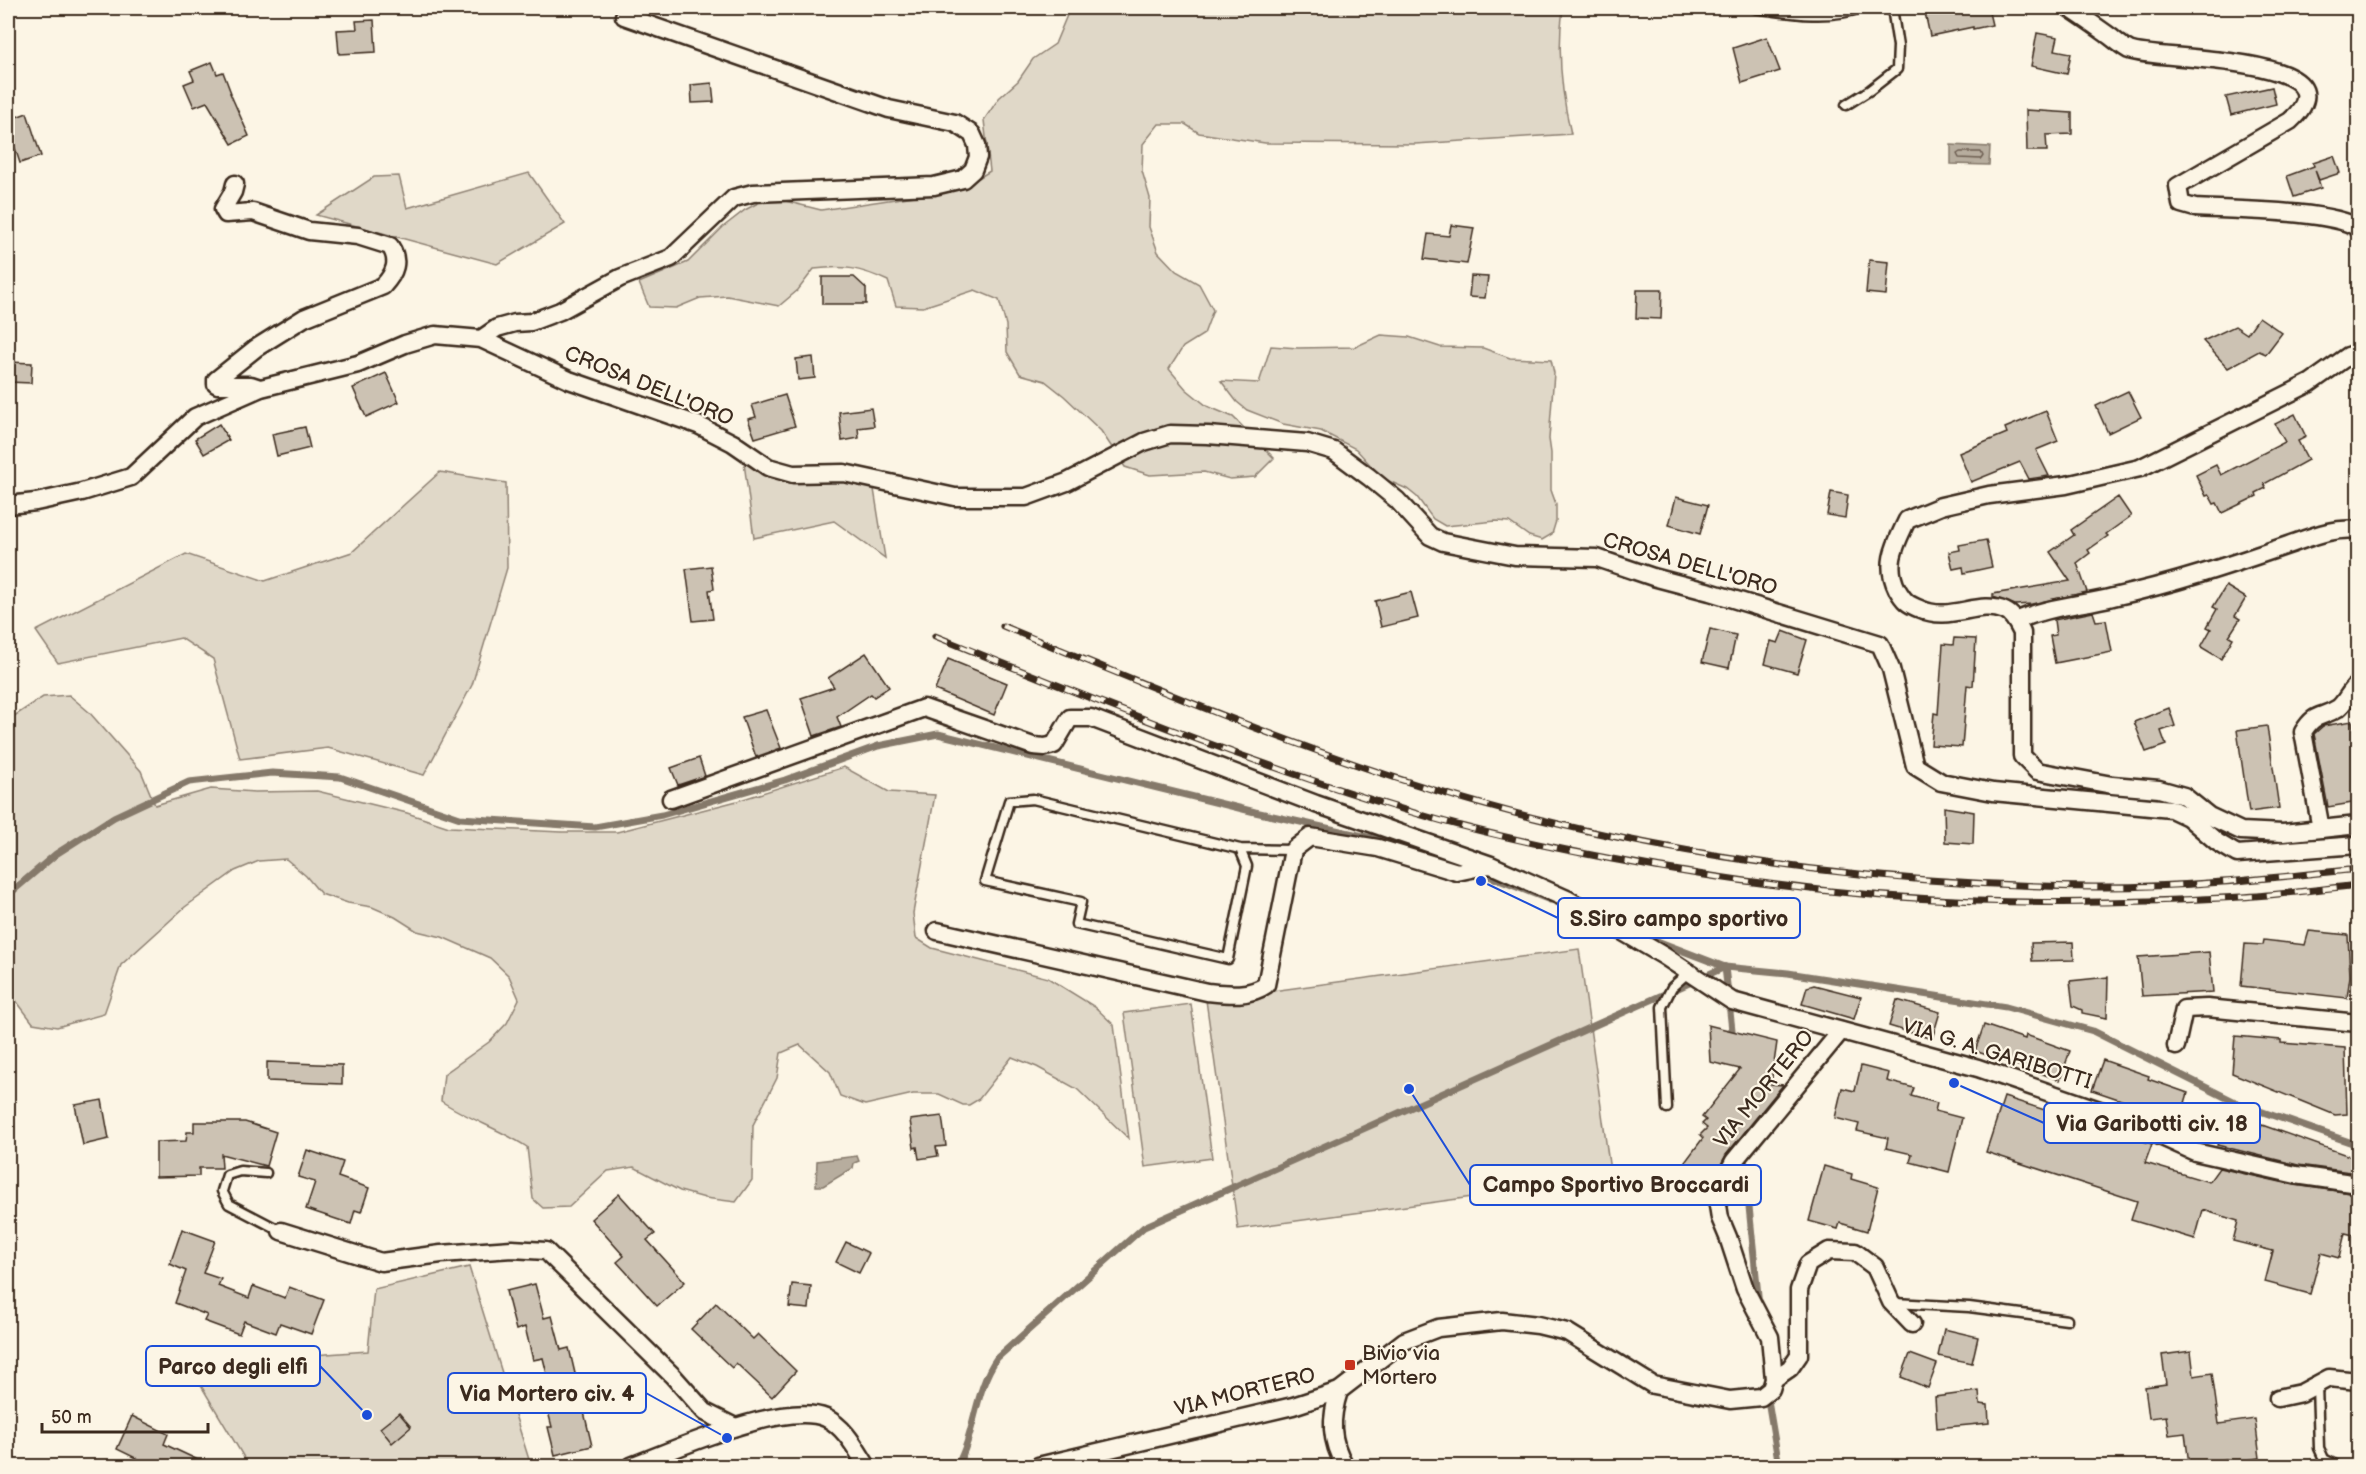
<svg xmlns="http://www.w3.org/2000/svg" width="2366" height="1474" viewBox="0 0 2366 1474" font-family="'Balsamiq Sans',sans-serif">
<rect width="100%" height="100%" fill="#fcf5e5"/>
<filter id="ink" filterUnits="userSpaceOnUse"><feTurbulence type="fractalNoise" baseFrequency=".0167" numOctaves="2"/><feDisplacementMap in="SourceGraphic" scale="12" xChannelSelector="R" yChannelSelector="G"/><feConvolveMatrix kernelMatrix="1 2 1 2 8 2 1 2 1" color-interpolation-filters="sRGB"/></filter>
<g filter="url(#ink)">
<g fill="#e0d8c8" stroke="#8e8173" stroke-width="1.5">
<path d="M1070,8H1563C1557,50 1561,92 1571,134L1415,144L1265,143L1199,133L1185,124H1159L1143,144L1142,171L1150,198L1149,227L1158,252L1176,271L1199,284L1213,310L1204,334L1183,347L1169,369L1186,389L1207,406L1233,417L1274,458L1255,477L1230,479L1204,472L1150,475L1125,467L1101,431L1064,396L1045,381L1020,374L1007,352L1006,325L999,300L975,290L923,307L896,306L888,281C860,268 845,265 814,269L798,290L779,306L727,296L700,298L676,308L649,307L639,283L688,262L723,227L745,210L769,197L821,210L942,192L967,185L990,171L984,120L999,98L1018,81L1033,59L1055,44Z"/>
<polygon points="529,173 565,224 497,264 316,215 374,177 399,176 407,208"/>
<polygon points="1381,335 1409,337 1440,347 1483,348 1510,358 1551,360 1554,373 1549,439 1551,453 1551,490 1556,504 1556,521 1552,534 1542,540 1529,536 1509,522 1496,521 1445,526 1433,519 1417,497 1407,489 1382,478 1356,449 1321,431 1283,424 1247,410 1237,402 1221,381 1259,383 1271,346 1298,348 1355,347"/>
<polygon points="743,455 873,483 885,558 834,521 754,538"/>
<polygon points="440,472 506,483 507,568 472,685 424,775 328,748 240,759 213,659 181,638 58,663 36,631 186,554 265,581 352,552"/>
<path d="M69,695L89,712L141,771L155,805L211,789L255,792L317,791L407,813L449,827L562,832H617L737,801L844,767L889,792L935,795L913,913L916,938L932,948L1048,978L1095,1007L1114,1025L1129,1139L1077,1089L1037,1067L1012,1057L979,1099L969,1105H963L939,1094H913L865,1105L840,1096L830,1072L800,1045L781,1053L777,1078L753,1125L752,1180L736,1202L705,1198L680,1191L634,1167L608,1171L569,1207L543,1208L533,1199L527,1147C500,1129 468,1119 441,1101L444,1074L489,1042L507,1023L519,999L509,976L490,958L442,937L417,931L395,917L372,907L348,903L321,894L306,876L286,859L259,861L235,871L185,907L121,965L104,1014L57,1027L33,1023L8,990V720L43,697Z"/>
<polygon points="1579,949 1611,1178 1238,1229 1206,1000"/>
<polygon points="1191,1004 1212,1158 1145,1167 1124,1013"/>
<polygon points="469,1267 531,1466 249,1466 188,1364 368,1351 374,1289"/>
</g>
<g fill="#b7ad9e" stroke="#85796b" stroke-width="1.5">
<polygon points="1951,145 1990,147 1989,165 1951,164"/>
<polygon points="857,1156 859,1161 854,1163 853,1168 823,1186 816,1186 817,1161"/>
</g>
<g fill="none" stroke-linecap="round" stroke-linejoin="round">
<polygon stroke="#6d5e51" stroke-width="1.5" points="1960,152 1981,152 1983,156 1981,159 1959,158 1957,154"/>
<g stroke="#85796b" stroke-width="7">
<polyline points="1476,871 1550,900"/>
<polyline points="8,895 56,854 114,817 189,782 272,773 340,777 460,818 595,827 662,815 785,780 878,746 938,734 1255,812 1408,846 1454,863"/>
<polyline points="1644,936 1725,967 1788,973 2006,1007 2093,1031 2237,1103 2358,1145"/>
<polyline points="1725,967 1733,1039"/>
<polyline points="1741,1128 1759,1305"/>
<polyline points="1767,1394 1779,1466"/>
<path d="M957,1466C976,1432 974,1391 997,1358L1144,1227L1725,967"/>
</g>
</g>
<g fill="#ccc2b3" stroke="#3b2a1e" stroke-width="1.5">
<polygon points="1924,8 1988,8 1992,25 1973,29 1973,27 1930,36"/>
<polygon points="374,20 376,52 339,54 337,30 357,29 356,21"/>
<polygon points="2037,33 2058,37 2055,50 2071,53 2067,74 2031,66"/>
<polygon points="1767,37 1780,71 1742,83 1733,48"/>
<polygon points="212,62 217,74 223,72 231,93 230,93 249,136 232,144 207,102 194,107 184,84 194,80 190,71"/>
<polygon points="712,83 714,102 692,103 691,85"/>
<polygon points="2272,87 2276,104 2231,115 2226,97"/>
<polygon points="2026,110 2072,113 2072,134 2046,135 2047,151 2027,151"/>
<polygon points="27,113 41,156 20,163 8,127 8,120"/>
<polygon points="2334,156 2340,173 2319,180 2315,170 2321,188 2294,197 2287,176 2314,166 2313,163"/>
<polygon points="1451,225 1474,228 1467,264 1424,259 1428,234 1449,236"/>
<polygon points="1869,260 1889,262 1886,295 1866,293"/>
<polygon points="1471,276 1488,277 1485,298 1469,297"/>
<polygon points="822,277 854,277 866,288 866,304 822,304"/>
<polygon points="1637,290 1662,290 1661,319 1636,318"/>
<polygon points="2259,317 2282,333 2266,354 2259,351 2228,368 2203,341 2235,326 2247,334"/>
<polygon points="813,357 815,378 798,380 796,359"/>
<polygon points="8,362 32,363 31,383 8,382"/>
<polygon points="386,373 399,402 366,417 353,388"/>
<polygon points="2128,391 2141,417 2108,433 2096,406"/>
<polygon points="785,395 795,426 755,438 748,419 756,417 752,405"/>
<polygon points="871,408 874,426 858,428 859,438 842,441 839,412"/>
<polygon points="2046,411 2058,441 2036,450 2049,476 2029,479 2020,462 1971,482 1959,453 2007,433 2005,428"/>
<polygon points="2295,414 2306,437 2298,441 2308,460 2264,484 2266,488 2256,493 2257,496 2222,513 2217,503 2214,504 2209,495 2206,496 2196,475 2216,465 2221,475 2285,442 2275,424"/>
<polygon points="219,424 229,440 204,454 195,439"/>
<polygon points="305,427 310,448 277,456 272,434"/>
<polygon points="1831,492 1848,495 1845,518 1827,515"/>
<polygon points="1676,497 1708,505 1700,534 1669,525"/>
<polygon points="2118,497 2131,516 2106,534 2108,536 2088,550 2090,553 2077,563 2087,592 2032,604 2015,605 1993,597 1993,594 2070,581 2050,552 2074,535 2071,530"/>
<polygon points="1986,540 1992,567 1964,573 1963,567 1953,569 1949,552 1960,550 1959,545"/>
<polygon points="711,566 714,589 709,590 713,619 693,621 686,569"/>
<polygon points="2226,586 2246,598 2235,616 2240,619 2229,636 2233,638 2221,659 2201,647 2211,629 2207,627 2217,609 2213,607"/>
<polygon points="1411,592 1418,618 1381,627 1375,601"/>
<polygon points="2093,612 2096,621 2106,620 2112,652 2055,663 2050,636 2056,635 2054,620"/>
<polygon points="1710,629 1736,635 1729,668 1702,662"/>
<polygon points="1783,631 1807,640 1797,673 1765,664 1771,641 1778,643"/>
<polygon points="1954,638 1976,639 1973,686 1967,685 1962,747 1931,745 1934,713 1938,714 1943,644 1953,645"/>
<polygon points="866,653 889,687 874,697 871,694 837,717 841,727 814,736 801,698 834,687 828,678"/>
<polygon points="948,659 1007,683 994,715 935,690"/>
<polygon points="2169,708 2175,726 2161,731 2166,745 2146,752 2134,722"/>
<polygon points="766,710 781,748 756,757 742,717"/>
<polygon points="2352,721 2358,758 2354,760 2358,786 2358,802 2328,807 2314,734 2323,726"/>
<polygon points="2267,726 2279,808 2249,812 2237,730"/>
<polygon points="699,758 705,776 678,785 671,768"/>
<polygon points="1944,807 1974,812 1973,844 1945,842"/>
<polygon points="2309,931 2348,935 2350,976 2347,998 2241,986 2245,944 2263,945 2264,940 2305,945"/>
<polygon points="2073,942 2074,960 2032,961 2031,943"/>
<polygon points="2209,952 2213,992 2142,996 2138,957"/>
<polygon points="2108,977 2107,1018 2082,1013 2082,1010 2073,1006 2070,981"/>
<polygon points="1814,985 1861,997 1854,1019 1802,1004 1807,987"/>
<polygon points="1897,1000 1940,1012 1932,1039 1889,1026"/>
<polygon points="1708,1025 1777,1042 1771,1084 1783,1085 1726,1155 1711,1183 1685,1162 1703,1138 1700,1135 1707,1128 1702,1124 1706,1120 1702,1117 1740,1069 1710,1062"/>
<polygon points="1984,1025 2025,1039 2026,1035 2070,1051 2060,1080 1975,1051"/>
<polygon points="2235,1036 2281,1040 2281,1043 2345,1048 2347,1114 2335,1115 2232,1073"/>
<polygon points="2103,1060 2149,1076 2148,1079 2188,1093 2185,1103 2260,1129 2262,1125 2358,1159 2358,1173 2298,1165 2217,1145 2221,1134 2092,1090"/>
<polygon points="267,1062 342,1065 342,1084 267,1081"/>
<polygon points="1861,1066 1889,1073 1887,1081 1914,1088 1911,1096 1937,1103 1935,1111 1962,1118 1949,1172 1910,1162 1912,1154 1886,1148 1888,1138 1857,1131 1859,1124 1835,1118 1842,1088 1855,1091"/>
<polygon points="2004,1097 2152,1144 2145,1163 2209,1182 2219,1168 2294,1185 2358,1194 2358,1236 2345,1233 2339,1258 2321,1253 2310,1294 2265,1282 2273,1251 2233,1241 2238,1221 2203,1210 2195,1239 2131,1220 2137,1201 1986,1152"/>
<polygon points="102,1100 109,1139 83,1145 75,1105"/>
<polygon points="942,1116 946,1146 936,1147 938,1156 919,1159 917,1147 914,1148 910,1120"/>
<polygon points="194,1122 245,1122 276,1132 266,1166 221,1154 222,1168 199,1168 199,1176 156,1177 156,1142 186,1141 187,1132 194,1132"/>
<polygon points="307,1150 343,1162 338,1177 369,1188 361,1212 355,1210 351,1224 306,1209 315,1182 298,1177"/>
<polygon points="1824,1166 1852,1174 1851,1179 1878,1187 1867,1231 1840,1223 1838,1229 1809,1221"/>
<polygon points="619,1194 655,1234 647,1240 685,1282 657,1306 617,1262 624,1256 591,1219"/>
<polygon points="182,1229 215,1241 203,1273 221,1279 218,1286 249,1298 253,1286 285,1298 289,1287 324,1300 311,1334 280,1323 276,1333 244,1321 239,1334 204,1321 207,1315 175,1303 186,1271 170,1264"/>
<polygon points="846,1242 869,1253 859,1273 836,1262"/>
<polygon points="535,1284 544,1318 552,1316 561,1350 569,1348 592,1446 555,1455 548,1427 552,1427 543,1392 551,1390 543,1358 533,1360 525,1327 516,1330 506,1291"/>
<polygon points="792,1284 811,1286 809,1309 789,1307"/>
<polygon points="716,1303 753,1339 758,1334 796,1371 772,1397 736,1363 732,1368 691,1329"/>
<polygon points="1944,1329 1978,1337 1972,1363 1938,1356"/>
<polygon points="2191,1351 2194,1376 2212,1373 2219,1424 2255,1419 2260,1458 2227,1463 2226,1459 2189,1464 2185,1433 2169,1435 2166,1416 2149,1418 2145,1387 2166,1384 2162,1355"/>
<polygon points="1910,1354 1937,1364 1928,1388 1901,1377"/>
<polygon points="1979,1391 1980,1404 1988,1405 1989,1423 1937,1428 1935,1397"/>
<polygon points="399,1413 411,1427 392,1443 380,1428"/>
<polygon points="132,1416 168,1434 164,1444 213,1467 154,1467 117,1449"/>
</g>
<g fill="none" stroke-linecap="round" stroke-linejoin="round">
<g stroke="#3b2a1e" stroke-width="13">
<g id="lane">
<path d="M1755,8C1789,13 1828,20 1861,8"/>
<polyline points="1846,105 1870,90 1897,69 1898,46 1892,8"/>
<polyline points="1240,849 1247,866 1228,959 1076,924 1081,902 985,881 1009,801 1033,799 1240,849 1293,850"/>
<polyline points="1667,1108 1662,1007 1672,987 1689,972"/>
<polyline points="266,1173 240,1171 227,1175 222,1191 229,1204 281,1231"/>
<polyline points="1894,1303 1969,1307 2067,1320"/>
<polyline points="2317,1385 2319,1448 2324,1459 2337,1466"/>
</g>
</g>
<g stroke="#3b2a1e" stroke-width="21">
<g id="street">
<path d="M2069,8C2083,17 2097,27 2111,37C2116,41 2123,47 2129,50C2154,61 2363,54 2290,121L2178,186L2181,204L2195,208C2231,210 2332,210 2358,228"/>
<path d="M235,184L233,192L223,209L226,214L253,212L309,231L358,236L390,246C400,261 395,273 383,286L304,318L256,348L216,380V384L218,385H251L260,388"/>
<polyline points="481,339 497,328 515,323 531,322 560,311 620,278 671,258 734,198 753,193 934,186 963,179 973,170 978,157 977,145 972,134 955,123 889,109 624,16"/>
<path d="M2358,353L2348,356L2310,383L2140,468L2066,485L1989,495L1941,506L1907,520C1896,544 1884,563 1897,589C1904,601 1907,604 1920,609C1951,623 1978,599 2005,611C2014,615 2018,625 2022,633V756L2037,771L2112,785L2159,789L2184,796L2209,816L2241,831L2283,833L2358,825"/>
<polyline points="8,505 36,502 82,492 131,477 195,417 261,388 358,364 405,344 435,335 481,339 569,380 698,425 733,443 768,467 793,474 844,473 955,497 1026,497 1067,482 1144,442 1170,434 1208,435 1307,443 1334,451 1369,477 1397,500 1430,536 1443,542 1515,556 1597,558 1653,577 1710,592 1880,644 1891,669 1915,766 1941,782 1993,792 2171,809 2188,817 2217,842 2237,854 2358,845"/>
<path d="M2016,621C2046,607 2081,605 2113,597C2173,584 2230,565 2288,545C2311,537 2334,527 2358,530"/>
<polyline points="671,799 924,708 1033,746 1045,747 1054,745 1070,718 1091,718 1316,804 1491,865 1567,899 1664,956 1732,1001 1978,1068 2111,1114 2195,1152 2296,1175 2358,1184"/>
<path d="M2321,829L2303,732C2316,711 2321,719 2338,708C2345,703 2349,692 2356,686L2358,687"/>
<path d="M937,931L1207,992C1227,994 1249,997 1266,985L1293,850L1310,837L1378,848L1457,872L1490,865"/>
<polyline points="2176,1046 2184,1009 2207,1008 2358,1023"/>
<polyline points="281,1231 381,1262 441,1254 512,1249 546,1251 673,1376 705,1412 735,1427"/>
<polyline points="1774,1379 1790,1368 1799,1355 1799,1290 1808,1264 1829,1251 1855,1252 1875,1267 1891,1302 1912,1324"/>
<path d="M1339,1391C1330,1419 1330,1440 1345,1466"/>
<polyline points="2278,1398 2301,1393 2329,1378 2358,1381"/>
<path d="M631,1466C674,1450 784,1400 826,1418C845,1427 856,1449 867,1466"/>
<polyline points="1038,1466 1293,1406 1339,1391 1404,1341 1438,1328 1502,1321 1538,1325 1567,1332 1653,1385 1730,1400 1761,1397 1771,1389 1774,1379 1770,1337 1745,1289 1728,1237 1720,1218 1717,1199 1723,1182 1734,1161 1841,1031"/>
</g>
</g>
<use href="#lane" stroke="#fcf5e5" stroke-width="8"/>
<use href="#street" stroke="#fcf5e5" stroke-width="16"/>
<g stroke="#3b2a1e" stroke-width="7">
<g id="rail">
<path d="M1003,626C1176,697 1348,771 1530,817C1710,863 1907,885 2093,887C2182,888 2270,878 2358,869"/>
<path d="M935,636C1097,701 1258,767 1425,816C1486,834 1549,847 1612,859C1732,882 1854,897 1977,901C2065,904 2154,902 2241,897C2280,895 2320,889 2358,885"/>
</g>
</g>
<use href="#rail" stroke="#fcf5e5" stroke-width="4.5" stroke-dasharray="14" stroke-linecap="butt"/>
</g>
</g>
<rect fill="#c8321e" stroke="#fcf5e5" stroke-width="2" x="1344" y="1359" width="12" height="12" rx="3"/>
<g text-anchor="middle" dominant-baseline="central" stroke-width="4.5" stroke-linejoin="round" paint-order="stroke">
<g font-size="21" fill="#3b2a1e" stroke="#fcf5e5">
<text transform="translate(649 386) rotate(22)">CROSA DELL'ORO</text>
<text transform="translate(1690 564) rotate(16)">CROSA DELL'ORO</text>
<text transform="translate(1997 1054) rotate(17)">VIA G. A. GARIBOTTI</text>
<text transform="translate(1764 1089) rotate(-51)">VIA MORTERO</text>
<text transform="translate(1245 1392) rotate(-14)">VIA MORTERO</text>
</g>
<g font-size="21" fill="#3b2a1e" stroke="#fcf5e5" text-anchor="start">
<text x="1362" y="1353">Bivio via<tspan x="1362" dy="24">Mortero</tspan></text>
</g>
</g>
<path fill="none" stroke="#1d4ed8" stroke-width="2" d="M1481 881L1558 918M1954 1083L2044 1123M1409 1089L1470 1185M367 1415L320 1366M727 1438L646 1393"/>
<g fill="#1d4ed8" stroke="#fcf5e5" stroke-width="2">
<circle cx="1481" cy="881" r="6"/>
<circle cx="1954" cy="1083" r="6"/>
<circle cx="1409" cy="1089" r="6"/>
<circle cx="367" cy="1415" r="6"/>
<circle cx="727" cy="1438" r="6"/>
</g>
<g fill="#fcf5e5" stroke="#1d4ed8" stroke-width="2">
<rect x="1558" y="898" width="242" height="40" rx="6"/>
<rect x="2044" y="1103" width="216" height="40" rx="6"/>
<rect x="1470" y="1165" width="291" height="40" rx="6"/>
<rect x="146" y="1346" width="174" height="40" rx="6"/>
<rect x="448" y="1373" width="198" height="40" rx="6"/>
</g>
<g font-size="22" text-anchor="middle" font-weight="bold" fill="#3b2a1e">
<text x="1679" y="926">S.Siro campo sportivo</text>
<text x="2152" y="1131">Via Garibotti civ. 18</text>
<text x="1616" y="1192">Campo Sportivo Broccardi</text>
<text x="233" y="1374">Parco degli elfi</text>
<text x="547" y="1401">Via Mortero civ. 4</text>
</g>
<rect width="2366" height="1474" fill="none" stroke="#fcf5e5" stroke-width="30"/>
<rect x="15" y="15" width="2336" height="1444" fill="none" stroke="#3b2a1e" stroke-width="2" filter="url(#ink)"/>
<path d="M42 1423v9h166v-9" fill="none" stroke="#3b2a1e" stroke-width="3"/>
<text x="51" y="1423" font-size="18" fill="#3b2a1e" stroke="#fcf5e5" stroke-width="4.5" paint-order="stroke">50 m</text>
</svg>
